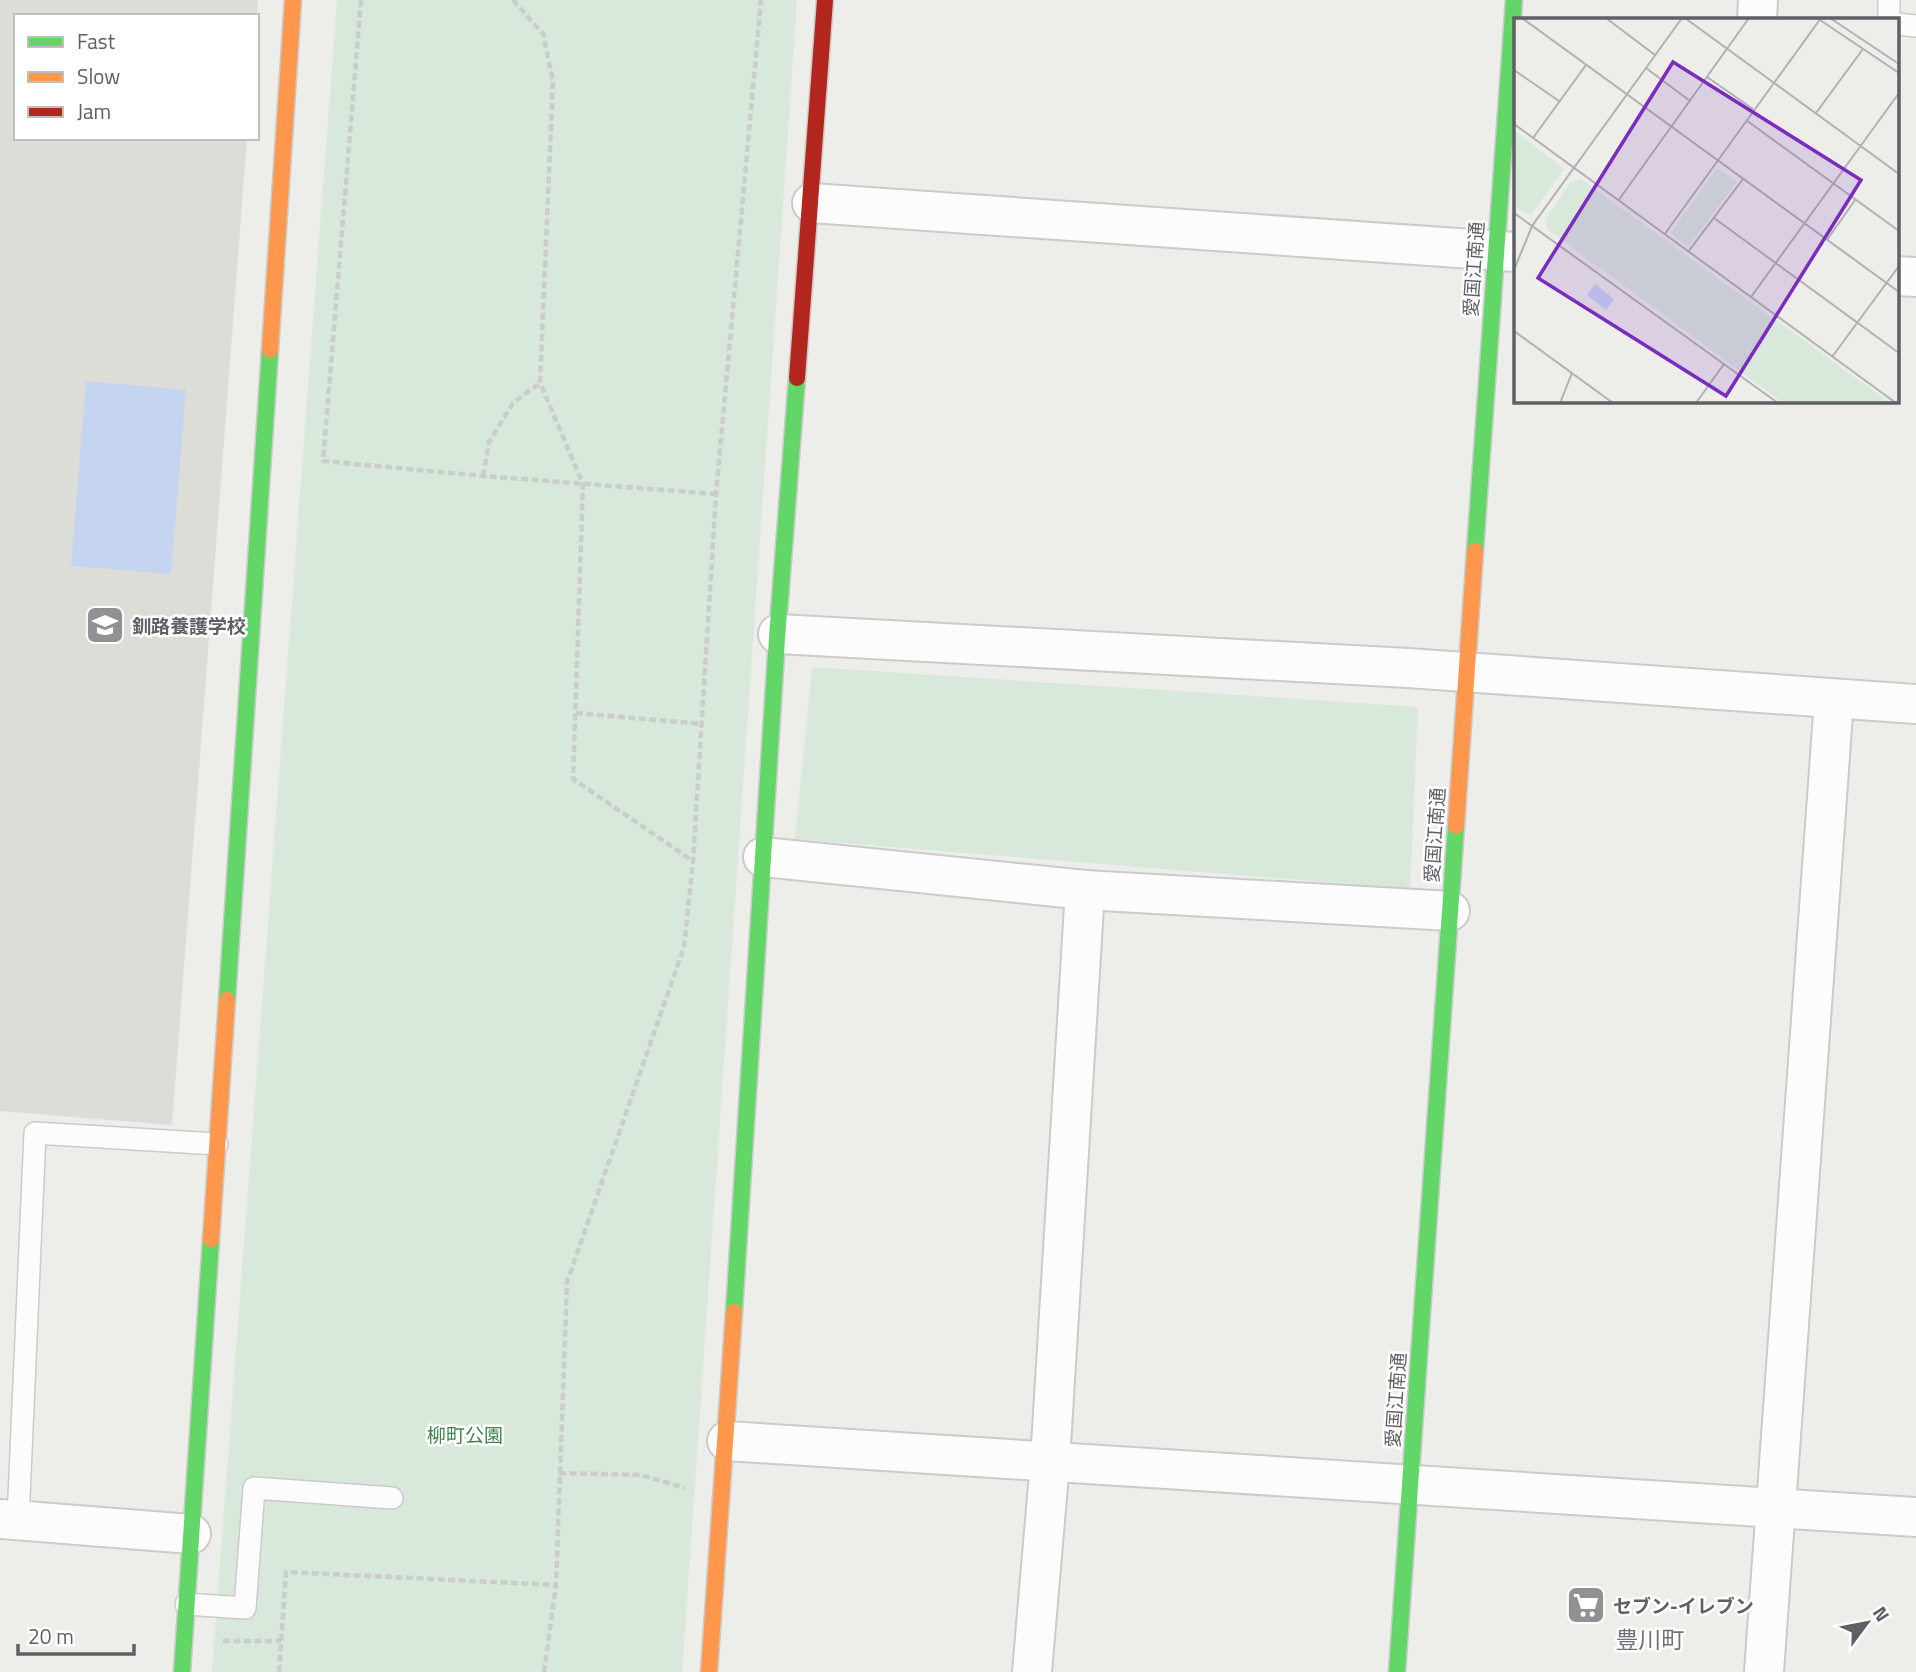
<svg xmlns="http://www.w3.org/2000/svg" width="1916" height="1672" viewBox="0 0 1916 1672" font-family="'Titillium Web','Noto Sans JP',sans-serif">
<rect width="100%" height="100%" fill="#edede9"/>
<polygon fill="#ddddd8" points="0,0 258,0 257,16 16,16 16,138 247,138 172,1125 0,1111"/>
<g fill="#d8e8da">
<polygon points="337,0 797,0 682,1672 212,1672"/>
<polygon points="812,667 1418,707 1410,889 795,839"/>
</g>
<polygon fill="#c4d4f1" points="86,381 186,390 171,574 71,566"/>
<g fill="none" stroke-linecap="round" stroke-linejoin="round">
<g stroke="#cbcbcb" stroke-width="24">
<g id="lane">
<polyline points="1889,19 1889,0"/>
<polyline points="1897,24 1916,26"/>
<polyline points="18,1520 35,1133 217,1144"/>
<polyline points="186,1604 245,1608 254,1488 392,1498"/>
</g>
</g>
<g stroke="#cbcbcb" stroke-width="42">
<g id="street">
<polyline points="1757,19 1758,0"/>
<polyline points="812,203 1515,252"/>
<polyline points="1897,276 1916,277"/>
<polyline points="778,634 1408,668 1916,704"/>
<polyline points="763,857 1085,890 1450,911"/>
<polyline points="727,1441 1916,1517"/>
<polyline points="0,1519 191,1534"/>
<polyline points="1032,1672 1050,1462 1085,890"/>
<polyline points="1764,1672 1834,700"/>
</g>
</g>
<g stroke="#cacbcb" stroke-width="19">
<g id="fast">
<polyline points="1475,551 1514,0"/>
<polyline points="227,1000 270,350"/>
<polyline points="734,1312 777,638 797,378"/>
<polyline points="182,1672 211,1239"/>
<polyline points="1397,1672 1456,826"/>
</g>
</g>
<g stroke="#cacbcb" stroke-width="19">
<g id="slow">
<polyline points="270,350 293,0"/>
<polyline points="1456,826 1475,551"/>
<polyline points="211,1239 227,1000"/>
<polyline points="709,1672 734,1312"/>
</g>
</g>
<g stroke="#cacbcb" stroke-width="19">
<polyline id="jam" points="797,378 825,0"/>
</g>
<g stroke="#cacdcc" stroke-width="4.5" stroke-dasharray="7 3.5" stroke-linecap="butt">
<polyline points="361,0 323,461 483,476 716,494"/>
<polyline points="513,0 543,34 553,81 540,383 583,484 573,779 693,861"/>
<polyline points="483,476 489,442 513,403 540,383"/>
<polyline points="576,713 702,724"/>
<polyline points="559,1473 641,1475 685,1488"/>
<polyline points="223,1641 281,1641"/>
<polyline points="279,1672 286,1572 556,1585"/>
<polyline points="544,1672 556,1585 567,1282 684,947 693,861 716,494 761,0"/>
</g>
<use href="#lane" stroke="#fcfcfc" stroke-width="21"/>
<use href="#street" stroke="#fcfcfc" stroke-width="38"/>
<use href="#fast" stroke="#63d668" stroke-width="16"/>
<use href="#slow" stroke="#ff974d" stroke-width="16"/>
<use href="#jam" stroke="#b3261e" stroke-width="16"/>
</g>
<defs>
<g id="school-square" transform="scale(2.0125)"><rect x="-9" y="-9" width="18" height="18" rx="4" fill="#919193" stroke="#fff"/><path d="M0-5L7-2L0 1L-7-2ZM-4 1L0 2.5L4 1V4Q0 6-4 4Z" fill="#fff"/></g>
<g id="supermarket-square" transform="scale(2.0125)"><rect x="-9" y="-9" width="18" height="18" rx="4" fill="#919193" stroke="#fff"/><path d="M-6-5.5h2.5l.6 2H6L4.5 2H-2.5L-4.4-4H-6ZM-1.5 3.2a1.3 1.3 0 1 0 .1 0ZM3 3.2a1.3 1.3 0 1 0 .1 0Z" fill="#fff"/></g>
</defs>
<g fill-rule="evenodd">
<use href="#school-square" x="105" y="625"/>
<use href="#supermarket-square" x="1586" y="1605"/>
</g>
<g text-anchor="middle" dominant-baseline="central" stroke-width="5" stroke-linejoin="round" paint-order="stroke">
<g font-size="19" fill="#5f6065" stroke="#fff">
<text transform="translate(1473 269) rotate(-86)">愛国江南通</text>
<text transform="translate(1434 835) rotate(-86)">愛国江南通</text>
<text transform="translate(1395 1400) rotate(-86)">愛国江南通</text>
</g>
<g font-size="19" font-weight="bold" fill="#5f6065" stroke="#fff" text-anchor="start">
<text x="132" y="625">釧路養護学校</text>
<text x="1613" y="1605">セブン-イレブン</text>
</g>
<g font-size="19" fill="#418251" stroke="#fff">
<text x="465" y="1434">柳町公園</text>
</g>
<g font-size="23" fill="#707277" stroke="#fff">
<text x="1650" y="1639">豊川町</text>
</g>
</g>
<g transform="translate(1514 18)">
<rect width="385" height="385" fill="#edede9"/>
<path d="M0,112L50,151L17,197L0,189ZM203,150L223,164L174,229L156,215ZM67,161L376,385H269L33,211L32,200L57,164Z" fill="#d8e8da"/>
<path d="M81,266L100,281L92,292L73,277Z" fill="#c4d4f1"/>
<path fill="none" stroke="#b0b1b0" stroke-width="2" d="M8,0L385,274M92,0L141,37M171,0L385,156M303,0L385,55M316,0L385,46M132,50L176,83M0,52L45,83M193,59L239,91M302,95L349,31M232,102L385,213M0,106L382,385M19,120L72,47M104,183L235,0M0,195L264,385M200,200L385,335M150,217L307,0M313,222L341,182M174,234L229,161M0,252L18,208L168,0M237,279L385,75M0,313L99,385M318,339L385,248M46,385L58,355M182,385L210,346"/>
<path fill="#7b2cbf" fill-opacity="0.15" stroke="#7b2cbf" stroke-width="3.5" d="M159,44L347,162L212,378L24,260Z"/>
<rect width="385" height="385" fill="none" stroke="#5f6065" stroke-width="3.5"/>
</g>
<rect x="14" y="14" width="245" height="126" fill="#ffffff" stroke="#bfbfc1" stroke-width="2"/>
<rect x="28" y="37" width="35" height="10" fill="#63d668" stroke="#bfbfc1" stroke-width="2"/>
<text x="77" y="49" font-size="21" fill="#5f6065">Fast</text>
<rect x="28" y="72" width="35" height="10" fill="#ff974d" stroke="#bfbfc1" stroke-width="2"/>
<text x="77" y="84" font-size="21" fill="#5f6065">Slow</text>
<rect x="28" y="107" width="35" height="10" fill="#b3261e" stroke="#bfbfc1" stroke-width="2"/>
<text x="77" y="119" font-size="21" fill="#5f6065">Jam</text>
<g transform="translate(1867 1623) rotate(58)" stroke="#ffffff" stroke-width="5" paint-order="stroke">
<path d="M0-5L12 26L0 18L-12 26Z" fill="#5f6065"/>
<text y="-10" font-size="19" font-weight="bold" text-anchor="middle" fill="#5f6065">N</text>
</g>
<path d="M18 1644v10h116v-10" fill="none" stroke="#5f6065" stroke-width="3.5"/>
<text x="28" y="1644" font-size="21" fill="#5f6065" stroke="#ffffff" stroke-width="5" paint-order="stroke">20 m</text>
</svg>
